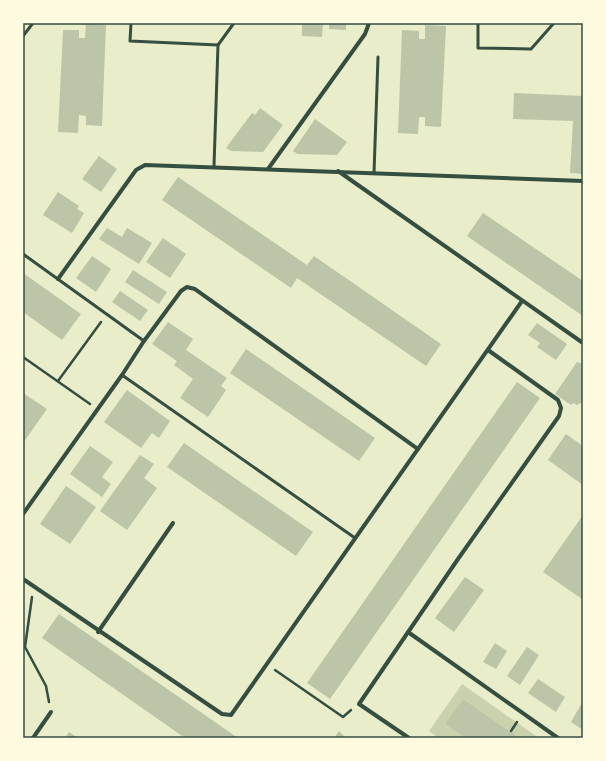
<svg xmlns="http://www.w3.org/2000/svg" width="606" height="761" viewBox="0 0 606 761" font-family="Mulish,sans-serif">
<rect width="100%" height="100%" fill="#e9edc9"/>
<polygon fill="#cad2ad" points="462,684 539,738 520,738 463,699 446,724 466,738 439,738 429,731"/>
<g fill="#bcc5a7">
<polygon points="302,23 323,23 322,37 302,36"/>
<polygon points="329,23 346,23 346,30 329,29"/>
<polygon points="86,24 106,25 102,126 86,125 86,116 79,115 78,133 58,132 63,30 79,30 79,38 85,38"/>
<polygon points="425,25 446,26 441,127 425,126 425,117 419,117 418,134 398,133 402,30 419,31 419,39 425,39"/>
<polygon points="514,93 583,96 583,174 570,173 573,121 513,119"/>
<polygon points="260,108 283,125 263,152 231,151 226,148 252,113 255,115"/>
<polygon points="315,119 347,142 337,155 298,154 293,151"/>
<polygon points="99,156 117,169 101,192 82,179"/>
<polygon points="178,177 307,265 314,256 441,344 426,366 297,278 291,288 162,200"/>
<polygon points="58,192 79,206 77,209 84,213 72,233 43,215"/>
<polygon points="483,213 583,281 583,316 467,236"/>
<polygon points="107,228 122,237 127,228 152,243 139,264 99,239"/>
<polygon points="163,238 186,254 170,278 146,262"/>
<polygon points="92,256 111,269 96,292 76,278"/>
<polygon points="133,270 167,292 159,304 125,282"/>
<polygon points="23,273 81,314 62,340 23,312"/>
<polygon points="120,291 148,310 140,321 112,302"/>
<polygon points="168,322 193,339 186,350 227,378 221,386 226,390 208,417 180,398 193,379 174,365 177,361 152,344"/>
<polygon points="537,323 567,344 556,360 537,347 540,343 528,335"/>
<polygon points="246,349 375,438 359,461 230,373"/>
<polygon points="577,362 583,364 583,402 577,405 573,403 571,405 555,394"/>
<polygon points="517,382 540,398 330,699 307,683"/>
<polygon points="127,390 170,421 159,438 152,433 141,448 104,422"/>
<polygon points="23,393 47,409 23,443"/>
<polygon points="566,434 583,446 583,485 548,460"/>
<polygon points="184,443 313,532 296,556 167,467"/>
<polygon points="90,446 113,462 102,477 111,484 102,497 70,474"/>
<polygon points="140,455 154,464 144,478 157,488 127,530 100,511"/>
<polygon points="66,486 96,507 70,544 40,524"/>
<polygon points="583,515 583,598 582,599 543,572"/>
<polygon points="465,577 484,590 454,632 435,618"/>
<polygon points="59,614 238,738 185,738 42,638"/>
<polygon points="495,643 507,651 496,669 483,662"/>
<polygon points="527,647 539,655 520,685 507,676"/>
<polygon points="538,679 565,697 556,712 528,693"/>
<polygon points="463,699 520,738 466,738 445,724"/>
<polygon points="583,701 583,730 571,722"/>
<polygon points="339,731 346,738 334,738"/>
<polygon points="69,732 78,738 65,738"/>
</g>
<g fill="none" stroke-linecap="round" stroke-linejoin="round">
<g stroke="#344e41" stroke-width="2.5">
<polyline points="23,357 90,404"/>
<polyline points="58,381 101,322"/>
<polyline points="32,597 25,647 46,686 49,702"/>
<polyline points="275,670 343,717 351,710"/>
<polyline points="511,731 517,722"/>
</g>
<g stroke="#344e41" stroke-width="3">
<polyline points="131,23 130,41 218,45 214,166"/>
<polyline points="478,23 478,48 531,49 554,23"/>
<polyline points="23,36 33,23"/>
<polyline points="218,45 234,23"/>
<polyline points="374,173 378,57"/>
<polyline points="23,254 144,341"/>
<polyline points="122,375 355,538"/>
</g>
<g stroke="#344e41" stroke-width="4">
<polyline points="268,169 365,34 369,23"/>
<polyline points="338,171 583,343"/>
<polyline points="58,279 136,170 145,165 583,181"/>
<polyline points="23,514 122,375 144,341 181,291 187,287 195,289 418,449"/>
<polyline points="23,579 222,714 231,715 522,301"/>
<polyline points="98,632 173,523"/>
<polyline points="408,632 558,738"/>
<polyline points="33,738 51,712"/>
<polyline points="409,738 359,704 458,559 559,416 561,408 558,400 488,350"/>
</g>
</g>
<rect width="606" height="761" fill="none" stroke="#fefae0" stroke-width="48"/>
<rect x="24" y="24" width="558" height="713" fill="none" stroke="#344e41" stroke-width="1.5"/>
</svg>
